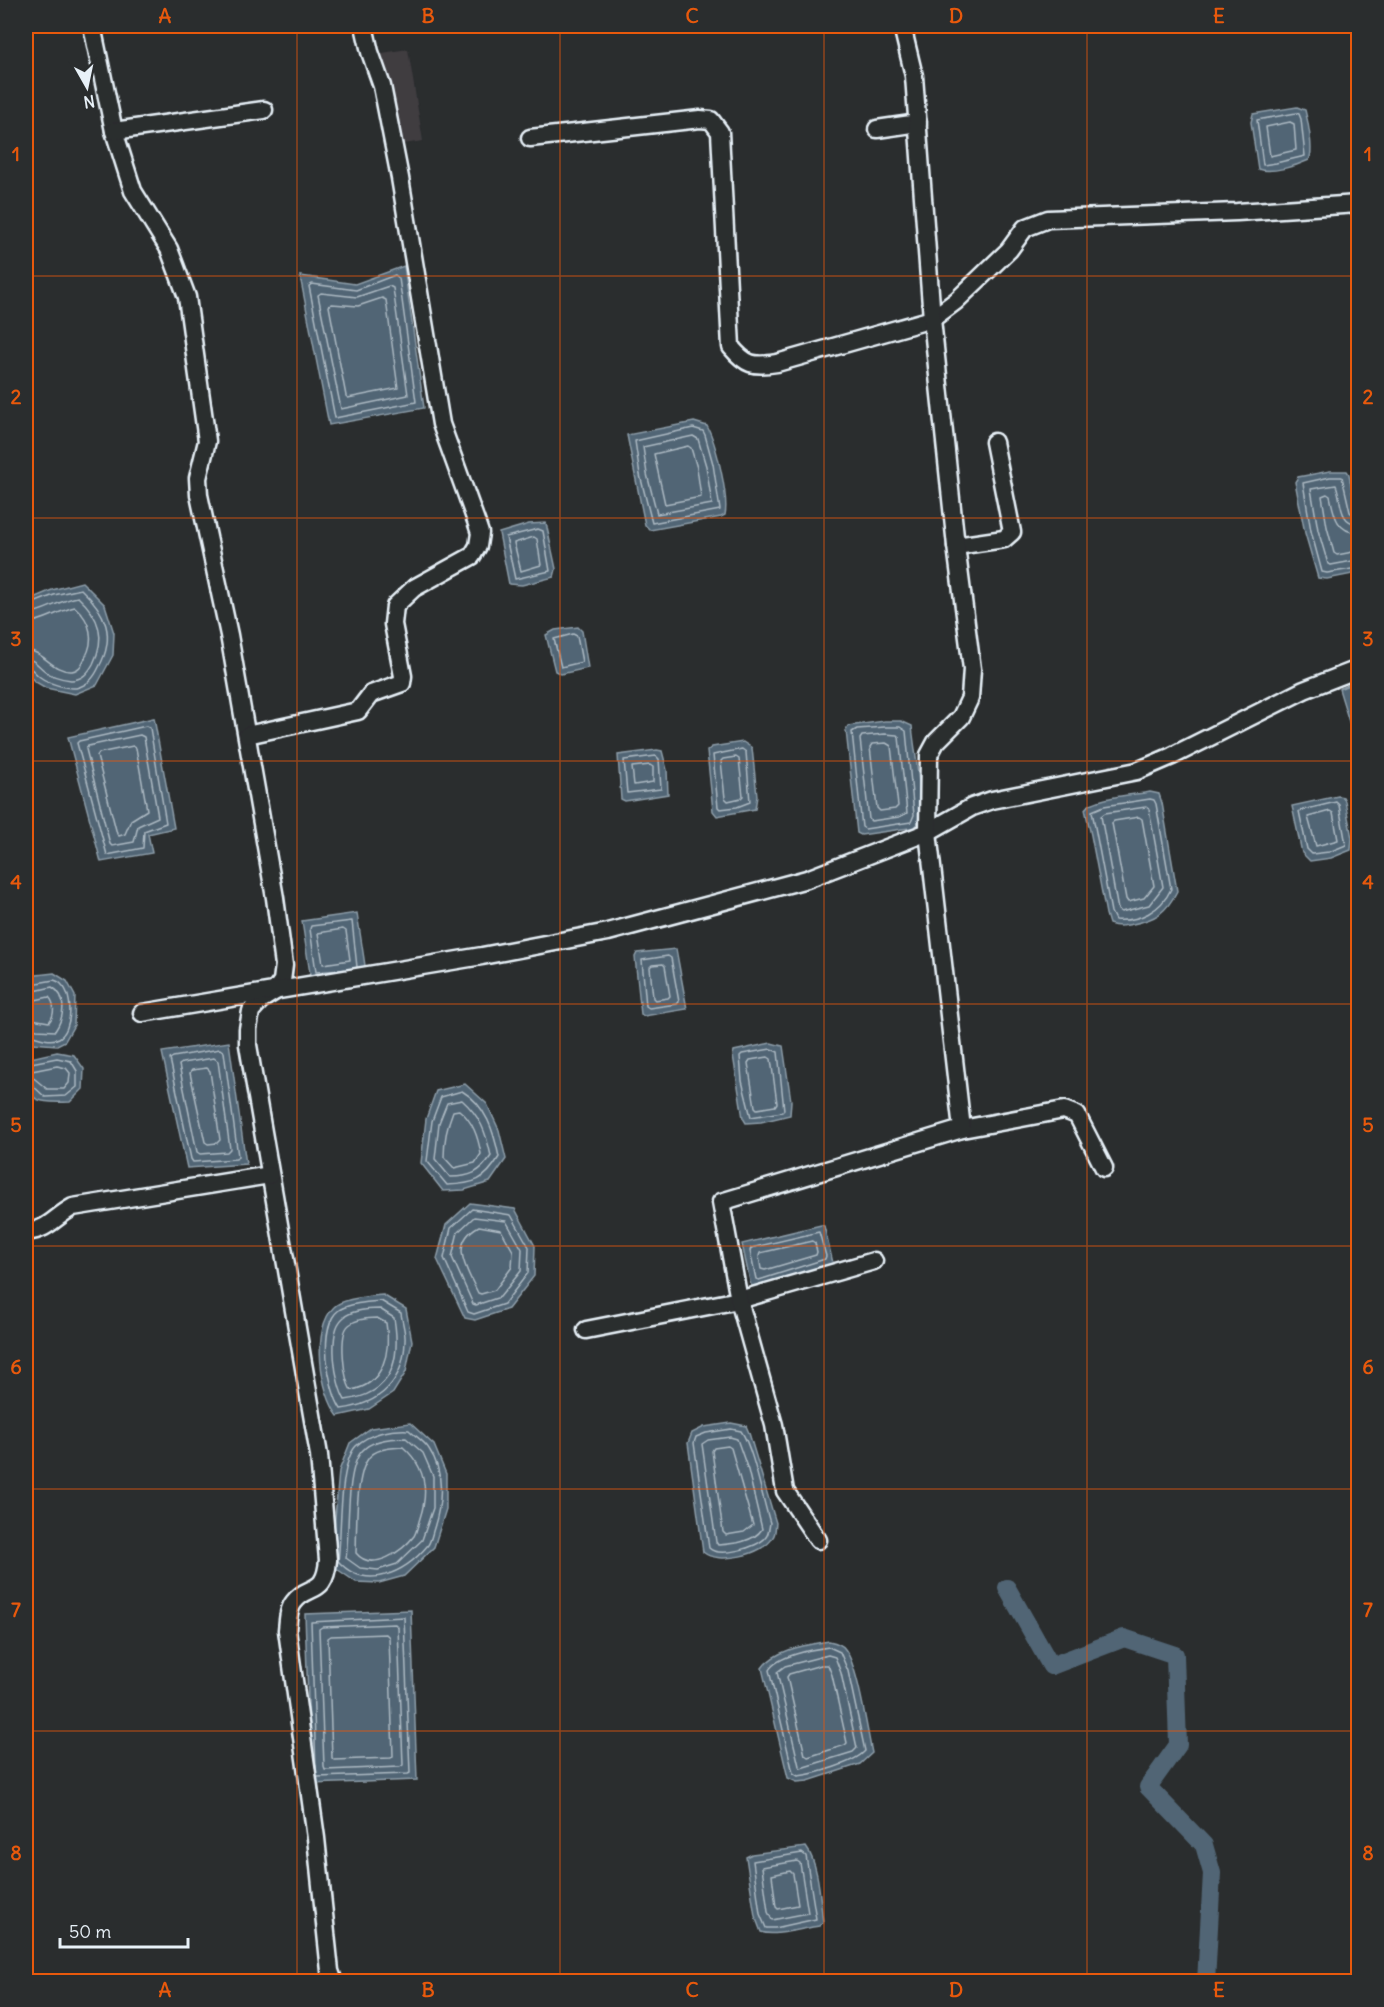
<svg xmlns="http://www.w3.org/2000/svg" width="1384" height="2007" viewBox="0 0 1384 2007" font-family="Delius,sans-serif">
<rect width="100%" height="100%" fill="#2a2d2e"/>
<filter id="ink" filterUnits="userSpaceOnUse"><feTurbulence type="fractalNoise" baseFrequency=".0167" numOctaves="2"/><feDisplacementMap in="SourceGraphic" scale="12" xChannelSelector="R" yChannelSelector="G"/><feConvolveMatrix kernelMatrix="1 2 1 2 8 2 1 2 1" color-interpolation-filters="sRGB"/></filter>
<g filter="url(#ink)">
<polygon fill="#3f3c40" points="408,49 423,141 397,145 382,53"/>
<g fill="#516574" stroke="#8d9da9" stroke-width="1.5">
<path d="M1297,107L1305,110C1308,121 1314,151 1309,160C1296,166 1271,174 1258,169L1251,122L1253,114Z"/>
<polygon points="404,266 424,408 329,425 300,276 355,284"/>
<path d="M694,422L707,426C716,443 729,497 725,515L721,517L650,530L645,525L627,435Z"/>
<polygon points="1330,471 1347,471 1349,474 1358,525 1358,573 1327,579 1318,578 1305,533 1295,482 1298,477"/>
<polygon points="546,523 556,569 554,577 522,585 509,584 499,533 529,524"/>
<polygon points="82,582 105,605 114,633 113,655 97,685 75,694 46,688 34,681 26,671 26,601 52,590"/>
<polygon points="578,627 582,631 588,668 561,674 555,671 546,635 555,630"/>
<polygon points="1358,681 1358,751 1339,689"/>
<polygon points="154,718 174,828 148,834 152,853 101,862 68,737"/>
<path d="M885,721H901L912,726C914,749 926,808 916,827L861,835L857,833L846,730L848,726Z"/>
<polygon points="743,742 752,748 757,796 755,809 717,816 713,811 707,751 712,747"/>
<polygon points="657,750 662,751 667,770 668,794 625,801 621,799 618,755"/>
<path d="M1150,792L1159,794L1162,803L1177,891C1166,913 1156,919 1133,924C1124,926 1118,927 1109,924L1106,914L1091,835L1085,809C1093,797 1135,795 1150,792Z"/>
<polygon points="1338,796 1343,797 1345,801 1352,838 1351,850 1331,858 1310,861 1302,853 1292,806"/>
<polygon points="357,913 366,972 311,980 302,921"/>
<polygon points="676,949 687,1009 644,1016 641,1014 635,957 637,953"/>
<polygon points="54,973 67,981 75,996 74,1025 65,1041 57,1045 32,1043 26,1039 26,980 37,975"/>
<polygon points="229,1042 246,1164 187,1168 162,1052"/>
<polygon points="771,1043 783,1046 791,1101 790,1115 761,1122 746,1123 743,1118 733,1055 734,1051"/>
<path d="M57,1052L74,1055L84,1069L83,1089L70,1102C29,1104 25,1098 26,1059Z"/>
<polygon points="465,1084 487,1104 499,1130 506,1159 490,1182 464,1190 443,1191 421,1163 426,1119 436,1091"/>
<polygon points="470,1203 515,1209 535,1246 534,1276 508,1309 475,1320 465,1318 437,1259 446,1225"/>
<polygon points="821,1225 824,1226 833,1263 760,1286 753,1288 751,1286 742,1244"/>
<path d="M383,1295L406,1309L412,1341L406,1372L393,1393L369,1409L338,1416C320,1393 311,1329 334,1307C343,1298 370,1296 383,1295Z"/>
<polygon points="410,1423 434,1445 446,1474 446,1509 434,1547 404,1576 379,1583 356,1582 331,1565 339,1471 350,1443 371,1428"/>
<path d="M731,1423L746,1426L749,1433L776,1523C775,1528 776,1533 773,1537C764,1555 718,1565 703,1552L688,1443L692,1433L704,1427Z"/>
<polygon points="411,1610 417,1780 311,1784 305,1614"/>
<path d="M829,1641C834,1642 842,1644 845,1649C858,1666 867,1730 872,1753L860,1764L808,1781L797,1782L788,1778L762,1668C775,1649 807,1645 829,1641Z"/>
<path d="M806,1847C819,1864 820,1900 823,1922L819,1926C803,1928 775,1937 761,1932L755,1916L746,1857L752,1854Z"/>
</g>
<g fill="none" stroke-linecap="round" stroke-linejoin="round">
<g stroke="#acb9c3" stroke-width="1.5">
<polygon points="1296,113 1299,114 1301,119 1305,156 1276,163 1263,165 1257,120"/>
<polygon points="1290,122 1294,124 1296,150 1270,156 1266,127"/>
<polygon points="395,275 399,278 416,402 335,418 309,286 312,284 356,290"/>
<polygon points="389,286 393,288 408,395 341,409 318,295 321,293 357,297"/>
<polygon points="382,298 386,300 398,388 348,398 346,396 329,306 332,304 358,306"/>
<polygon points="693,428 703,431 705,435 713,464 720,510 652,523 640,475 635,441"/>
<polygon points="693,436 698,439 706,466 712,504 657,514 647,474 643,447"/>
<polygon points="688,446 691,448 697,468 701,497 665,504 654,454"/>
<polyline points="1358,516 1354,516 1350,512 1342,477 1330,477 1303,483 1311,531 1322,572 1327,573 1358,568"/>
<path d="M1358,524C1338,523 1342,500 1336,485L1311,489L1318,530L1328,564L1331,565L1358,560"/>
<polygon points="538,529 543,531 550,571 515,579 506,537"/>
<path d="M1358,533C1336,532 1334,514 1330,496L1327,494L1322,496L1327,527L1334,553L1337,555L1358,551"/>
<polygon points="534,537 537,539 541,565 521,571 514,543"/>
<path d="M26,606L54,595L81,589C106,612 116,636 99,667C94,678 88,685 76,688C66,689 48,683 40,677C34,673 33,668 26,667"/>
<path d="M26,614C42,613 60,600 78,597C100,617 106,638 93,664C88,673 82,680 71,680C63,679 51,676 45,671C37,665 36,660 26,659"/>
<path d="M26,623C43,622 58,611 75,607C91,621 95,640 85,658C82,664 80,670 72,671C52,672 44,651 26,650"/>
<polygon points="573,634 577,636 582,662 561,667 554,639"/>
<polygon points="146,726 150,728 166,823 144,831 143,848 107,855 77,743 79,741"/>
<polygon points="885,727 900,727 906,731 914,815 911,822 865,829 862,827 852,732 857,729"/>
<polygon points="885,734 897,735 899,737 907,813 899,817 871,821 869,819 860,739 862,736"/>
<polygon points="140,735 144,737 158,817 138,826 134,842 112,846 110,844 86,749 88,746"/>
<polygon points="886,743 891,746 898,806 895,809 880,811 877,808 870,747 872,744"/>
<polygon points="133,746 136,748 147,810 131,820 125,834 119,836 117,834 97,756 99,753"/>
<polygon points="742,749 746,752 750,802 737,807 720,809 718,807 713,755"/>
<polygon points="656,756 659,759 661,789 627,793 624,760"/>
<polygon points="736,757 739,759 743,796 741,798 728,801 725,798 721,761 723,759"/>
<polygon points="650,765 653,767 653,782 634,785 632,767"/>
<path d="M1150,799L1154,800L1156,804L1171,889C1161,911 1139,922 1115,920L1111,912L1092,811L1104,806Z"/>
<polygon points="1336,802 1339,805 1346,845 1329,852 1312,854 1307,849 1299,811"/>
<polygon points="1146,807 1149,809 1163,887 1149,905 1121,912 1118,910 1101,816 1105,813"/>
<polygon points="1330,811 1333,813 1338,840 1316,846 1308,817"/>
<polygon points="1139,817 1142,819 1154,886 1144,898 1128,902 1126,899 1112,823 1114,821"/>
<polygon points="343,929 346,931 350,960 323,964 318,933"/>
<polygon points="668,956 671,958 679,1002 677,1004 649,1008 646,1006 642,960"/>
<polygon points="663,964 665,966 670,996 668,998 655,1000 653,998 650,967 652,965"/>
<polyline points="342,970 316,972 310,929 311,926 352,921 357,967"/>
<path d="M26,985L54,980C57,981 60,982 62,985C73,995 73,1030 59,1038C49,1043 35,1036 26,1034"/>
<path d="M26,993L52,987C68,996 64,1018 55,1031L37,1030L26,1027"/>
<path d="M26,1002L49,997C55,1003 55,1015 49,1022L26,1018"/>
<polygon points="220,1049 224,1052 238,1156 236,1159 193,1162 191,1159 170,1059 173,1057"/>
<polygon points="771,1049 778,1052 784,1110 782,1112 751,1117 742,1081 740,1056 742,1054"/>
<polygon points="768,1057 771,1059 777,1103 775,1106 757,1109 755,1107 748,1063 750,1060"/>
<polygon points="214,1058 218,1061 230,1149 227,1152 200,1154 197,1152 179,1065 182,1063"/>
<polyline points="26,1064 57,1058 71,1061 77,1071 77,1087 66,1096 45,1097 31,1084 26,1083"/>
<polygon points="57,1066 66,1068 70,1073 69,1083 64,1089 47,1089 30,1075 32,1071"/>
<polygon points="207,1068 210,1071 220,1140 217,1143 208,1144 205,1142 190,1073 192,1070"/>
<path d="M462,1091C486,1105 494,1132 499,1157C485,1181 474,1184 447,1185L427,1161L432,1121L441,1097Z"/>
<path d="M462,1100C480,1116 486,1132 491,1156C480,1173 470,1177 450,1177L435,1159L439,1123L447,1103Z"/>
<path d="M459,1110C473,1121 478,1137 481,1154L475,1163L454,1168L444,1157C444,1141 447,1126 453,1111Z"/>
<polygon points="472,1209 511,1215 529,1247 528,1273 504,1304 474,1314 468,1312 444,1258 451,1228"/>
<polygon points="474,1217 506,1221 522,1249 521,1271 500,1297 476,1305 473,1304 452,1257 458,1232"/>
<path d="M479,1226L501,1230L513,1251L512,1267L495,1290L481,1294L478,1293C467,1270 448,1243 479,1226Z"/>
<polygon points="819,1232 826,1256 825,1259 759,1280 756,1279 750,1251 751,1248"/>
<polygon points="812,1241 815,1243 817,1252 816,1255 765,1270 761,1269 759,1256 760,1253"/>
<path d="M381,1301L401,1313C402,1322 406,1333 405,1341C404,1382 380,1404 341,1409C328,1390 317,1326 339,1310C350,1303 368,1302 381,1301Z"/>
<path d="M380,1309L394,1318C401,1360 393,1394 345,1400C335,1384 327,1332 343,1318C351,1310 369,1309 380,1309Z"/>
<path d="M377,1318L386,1323C391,1351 384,1385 351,1390C344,1379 338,1334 349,1325C356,1319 369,1318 377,1318Z"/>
<path d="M731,1429L741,1431C753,1447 763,1501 770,1523C769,1528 769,1533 766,1537C758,1548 719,1558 709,1548L694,1443L696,1437L706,1433Z"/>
<path d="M409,1430C415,1436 425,1442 429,1449C445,1472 442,1503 434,1528C432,1534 431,1541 428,1545C405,1573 366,1592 338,1561C342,1534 338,1465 356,1446C369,1433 391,1429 409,1430Z"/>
<path d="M730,1437L737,1439L748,1470L762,1529C754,1542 733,1544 718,1545L716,1542L702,1444L708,1440Z"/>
<path d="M406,1438L423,1453L433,1476V1508L422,1540L397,1564L378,1570L360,1568L346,1558C350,1532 345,1469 362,1451C372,1439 392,1438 406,1438Z"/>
<polygon points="728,1446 731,1448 753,1525 744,1532 726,1535 723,1532 712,1451 714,1448"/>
<path d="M403,1447C425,1466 429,1491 420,1518C418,1524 417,1531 414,1536C403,1551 372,1573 356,1553C357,1529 355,1477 368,1459C375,1448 391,1448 403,1447Z"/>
<polygon points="395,1624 398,1627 403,1765 400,1767 325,1770 324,1767 319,1629 322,1627"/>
<polygon points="386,1634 389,1637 393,1756 391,1758 334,1760 332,1758 328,1638 331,1636"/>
<path d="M829,1647L840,1652L848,1671L865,1751C854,1763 816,1774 798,1776L793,1773L769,1670C777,1656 813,1649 829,1647Z"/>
<polygon points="828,1655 835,1657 841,1673 857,1748 853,1752 801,1768 799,1766 777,1672 785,1666"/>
<polygon points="821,1665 828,1665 832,1675 847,1743 845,1745 808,1757 805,1755 787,1677 789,1674"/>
<polyline points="316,1770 311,1622 404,1617 410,1773 408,1774 317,1777"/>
<polygon points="802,1853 806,1856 816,1919 775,1928 766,1928 760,1914 753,1861"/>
<polygon points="797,1861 800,1863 808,1913 772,1920 768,1912 762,1867"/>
<polygon points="790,1871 793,1874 798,1905 778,1909 776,1907 772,1875"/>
</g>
<polyline stroke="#516574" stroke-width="18" points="1007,1588 1051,1666 1124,1638 1175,1655 1178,1745 1148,1787 1204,1845 1212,1873 1206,1982"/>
<g stroke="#e8f1f8" stroke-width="21">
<g id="street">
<path d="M92,26L114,131L133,191L169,249L187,297L207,441L198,478L199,495L229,635L275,898L284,965L282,981L274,992L261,1000L251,1011L248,1029V1045L319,1455L328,1560C325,1597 308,1583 294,1602C288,1609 288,1621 287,1630L316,1838L330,1971L334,1982"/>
<polyline points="877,129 918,123"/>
<polyline points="114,131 264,110"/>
<path d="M530,138L700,119L711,120L720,132L731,347C746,365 753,367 777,363L932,319L956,301L1009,250L1025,228L1048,219L1237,212L1358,204"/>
<polyline points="956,546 1004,539 1012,532 994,442"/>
<polyline points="247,735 358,711 371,694 402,683 403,676 393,624 395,606 414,588 472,556 478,546 480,533 476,521 441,424 400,178 382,86 370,52 364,26"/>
<polyline points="142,1013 482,956 608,932 807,879 928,832 972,807 992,800 1137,771 1172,756 1304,690 1358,669"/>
<polyline points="962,1129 1064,1110 1077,1115 1104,1168"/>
<path d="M26,1232C50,1229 53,1218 73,1207L270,1175"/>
<polyline points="586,1330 739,1300 874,1261"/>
<polyline points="818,1540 785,1491 774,1425 739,1300 721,1202 962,1129 928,832 929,755 936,742 961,717 970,698 972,669 956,546 932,319 914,76 902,26"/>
</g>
</g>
<use href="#street" stroke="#2a2d2e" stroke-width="16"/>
</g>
</g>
<path fill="none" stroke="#e8590c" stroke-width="1.5" stroke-opacity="0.55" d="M297,26V1982M560,26V1982M824,26V1982M1087,26V1982M26,276H1358M26,518H1358M26,761H1358M26,1004H1358M26,1246H1358M26,1489H1358M26,1731H1358"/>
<rect width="1384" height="2007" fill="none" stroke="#2a2d2e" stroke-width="66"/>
<g transform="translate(87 87) rotate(171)" stroke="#2a2d2e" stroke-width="4.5" paint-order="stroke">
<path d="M0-4.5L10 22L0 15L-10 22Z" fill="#e8f1f8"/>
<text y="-9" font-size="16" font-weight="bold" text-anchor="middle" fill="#e8f1f8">N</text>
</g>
<path d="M60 1938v9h128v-9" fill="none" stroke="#e8f1f8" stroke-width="3"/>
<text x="69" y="1938" font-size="18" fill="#e8f1f8" stroke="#2a2d2e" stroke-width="4.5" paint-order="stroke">50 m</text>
<rect x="33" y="33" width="1318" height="1941" fill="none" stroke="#e8590c" stroke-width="2"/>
<g font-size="20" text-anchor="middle" font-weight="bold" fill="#e8590c">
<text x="165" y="23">A</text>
<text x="428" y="23">B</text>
<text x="692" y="23">C</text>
<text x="956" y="23">D</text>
<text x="1219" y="23">E</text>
<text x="16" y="161">1</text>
<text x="1368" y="161">1</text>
<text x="16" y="404">2</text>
<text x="1368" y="404">2</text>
<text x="16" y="646">3</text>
<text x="1368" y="646">3</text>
<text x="16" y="889">4</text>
<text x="1368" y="889">4</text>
<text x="16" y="1132">5</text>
<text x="1368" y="1132">5</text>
<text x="16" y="1374">6</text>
<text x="1368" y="1374">6</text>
<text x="16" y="1617">7</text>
<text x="1368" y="1617">7</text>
<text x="16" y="1860">8</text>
<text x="1368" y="1860">8</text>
<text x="165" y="1997">A</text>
<text x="428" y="1997">B</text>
<text x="692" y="1997">C</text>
<text x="956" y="1997">D</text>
<text x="1219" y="1997">E</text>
</g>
</svg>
